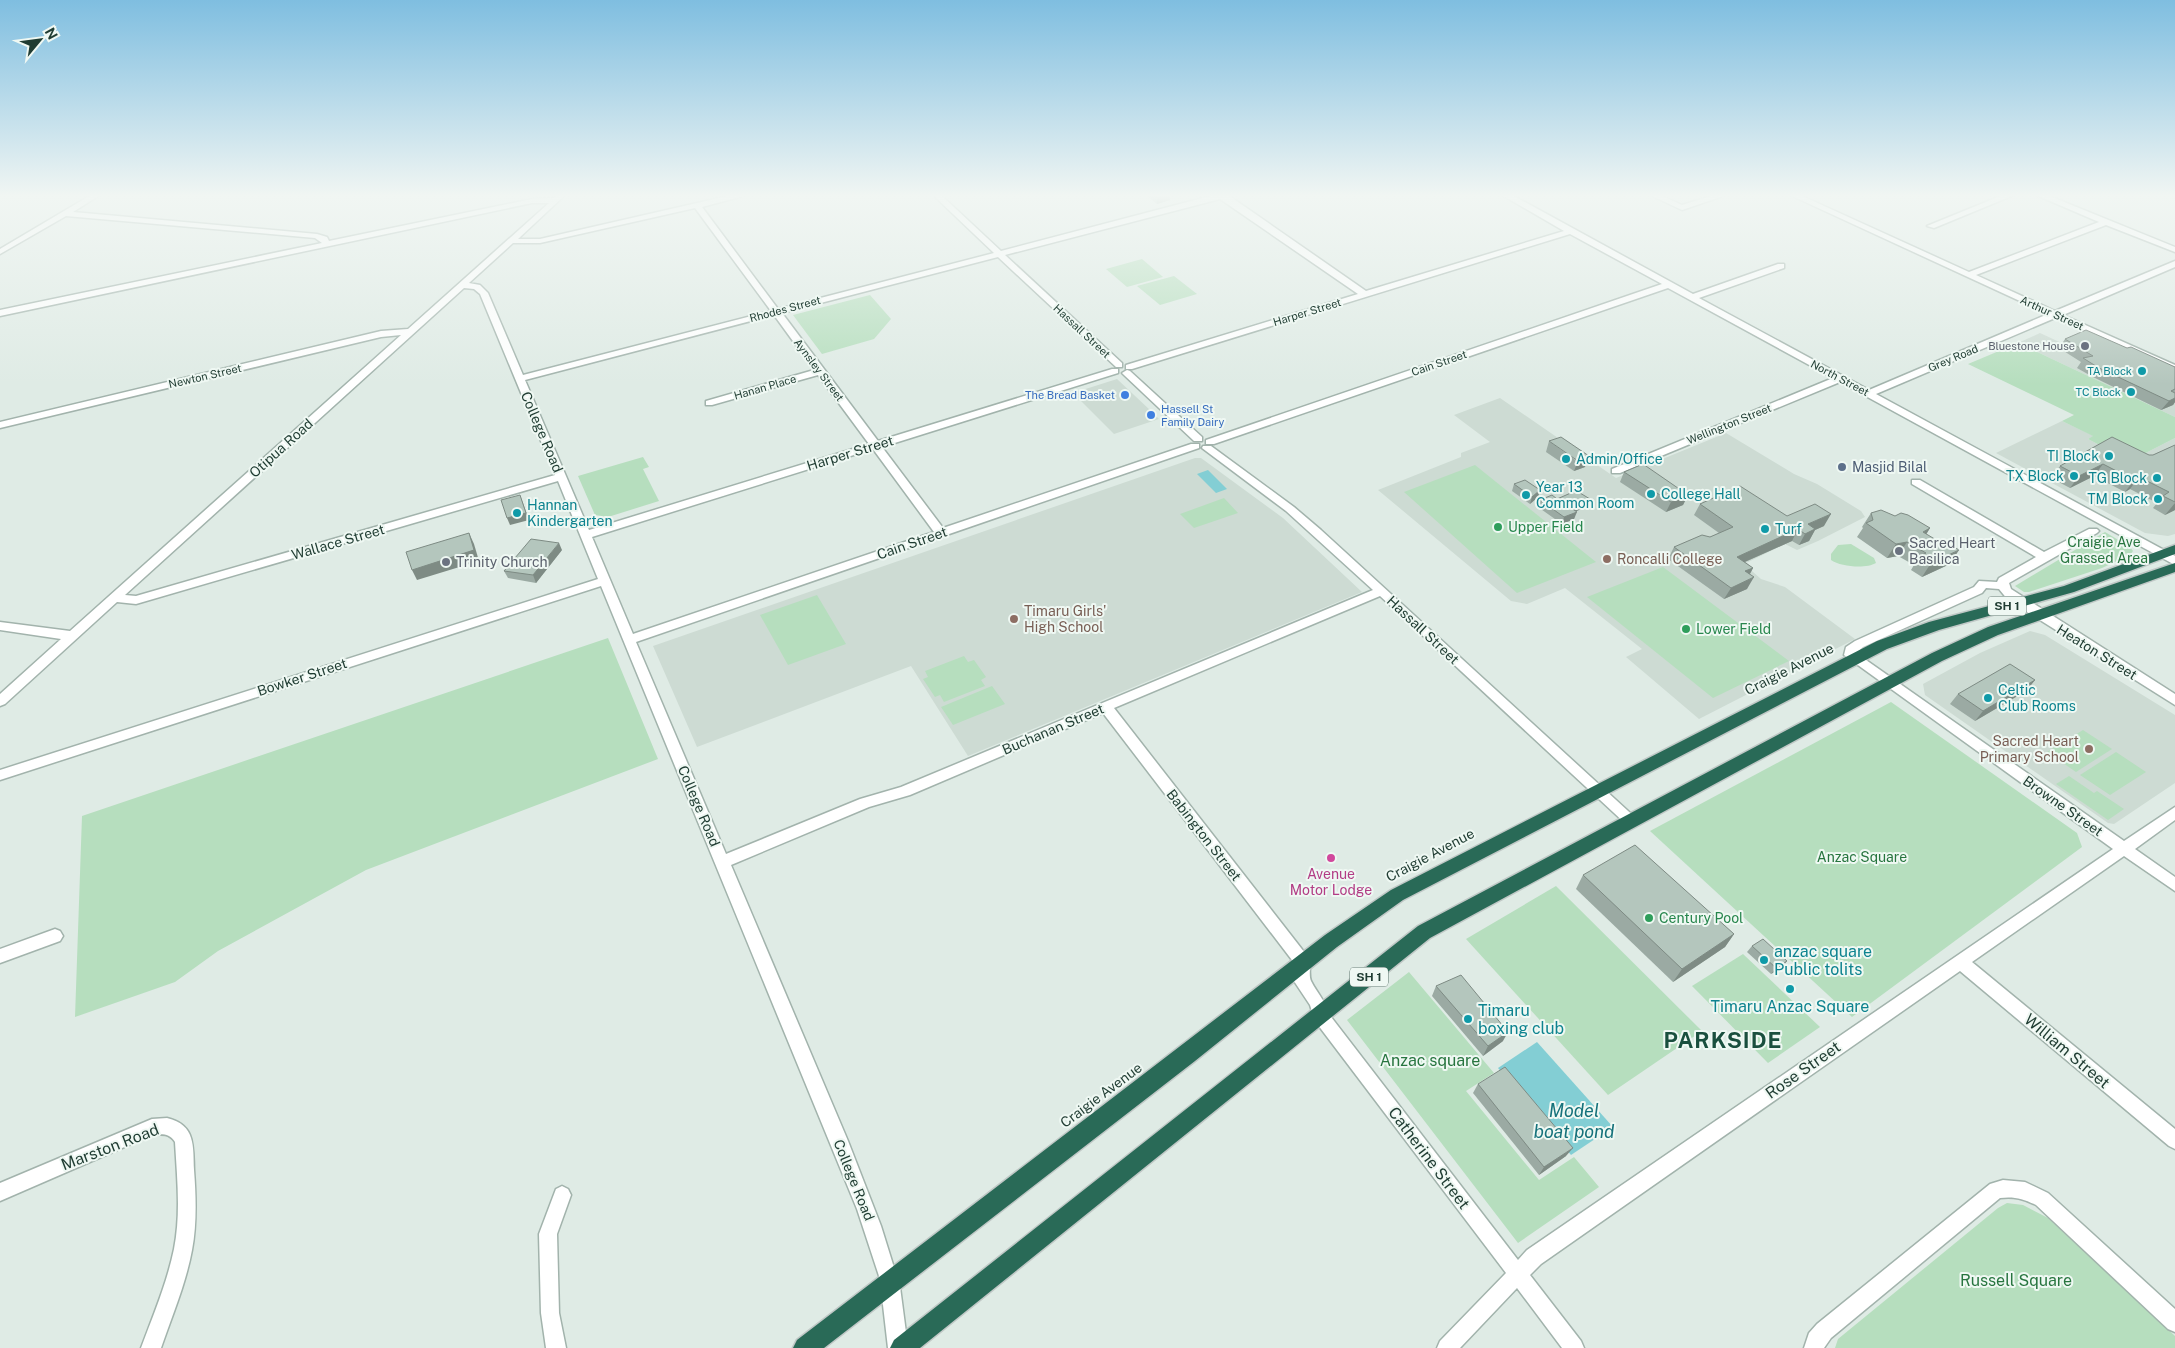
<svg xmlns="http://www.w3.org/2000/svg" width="2175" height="1348" viewBox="0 0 2175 1348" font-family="'Public Sans',sans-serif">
<rect width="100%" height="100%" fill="#dfebe5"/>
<g fill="#cddbd3">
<polygon points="2040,333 2105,363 2175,376 2175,417 2018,343"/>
<polygon points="1117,379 1151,411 1159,419 1114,434 1073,393"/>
<polygon points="1500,398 1616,478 1726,433 1794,474 1817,484 1861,511 1865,517 1818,541 1797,550 1785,544 1744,564 1761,579 1785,587 1855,639 1699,719 1626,657 1642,649 1565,588 1527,604 1511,601 1378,490 1461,457 1461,453 1490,442 1454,415"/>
<polygon points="2062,421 2094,436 2088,439 2130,461 2175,438 2175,534 2168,536 2145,533 1996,453"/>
<polygon points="1195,458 1201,458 1283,518 1362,592 968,756 911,666 697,747 653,646"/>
<polygon points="2030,631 2045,635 2175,715 2175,783 2114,824 2108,823 1925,695 1923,684 1980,653"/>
</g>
<g fill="#b6debe">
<polygon points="1142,259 1163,277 1127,287 1106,269"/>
<polygon points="1174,276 1197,294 1160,305 1137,286"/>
<polygon points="870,295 891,319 874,339 822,354 793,315"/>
<polygon points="2018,343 2175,417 2175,438 2130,461 2088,439 2093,436 2062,421 2074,415 1968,364"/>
<polygon points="643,457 649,467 643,469 659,501 608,517 595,515 578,476"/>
<polygon points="1475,465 1596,562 1517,593 1404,492"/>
<polygon points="1224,498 1238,513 1194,528 1180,514"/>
<polygon points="2105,532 2130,547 2133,551 2130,555 2102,568 2029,592 2024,592 2015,586"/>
<path d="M1851,544L1874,558L1876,563C1866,569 1841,567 1831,560V554L1838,545Z"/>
<polygon points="1663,567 1789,661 1713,698 1587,597"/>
<polygon points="817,595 846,644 788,665 760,615"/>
<polygon points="608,638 658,759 366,870 218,951 175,982 75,1017 82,816"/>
<polygon points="964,656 968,662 974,660 986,677 981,680 985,686 944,702 940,695 935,697 923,679 928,677 925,671"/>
<polygon points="992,686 1005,704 953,725 941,707"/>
<polygon points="1891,702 2077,833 2082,847 1852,1017 1650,831"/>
<polygon points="2083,730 2112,749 2076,772 2047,752"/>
<polygon points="2116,752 2146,772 2110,795 2080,775"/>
<polygon points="2069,776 2094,793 2097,791 2124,809 2108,820 2056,784"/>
<polygon points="1556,886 1702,1031 1608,1095 1466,939"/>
<polygon points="1743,954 1820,1027 1768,1063 1692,986"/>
<polygon points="1409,972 1494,1073 1466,1091 1539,1180 1574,1157 1599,1187 1518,1243 1347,1020"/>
<polygon points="2007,1203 2023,1205 2048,1218 2175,1336 2175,1348 1835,1348 1838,1339 1998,1208"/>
</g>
<g fill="#83ced4">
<polygon points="1208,470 1227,489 1216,493 1197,474"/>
<polygon points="1537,1042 1613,1127 1571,1155 1498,1068"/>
</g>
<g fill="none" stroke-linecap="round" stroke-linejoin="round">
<g stroke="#a2b3ac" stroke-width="3">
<g id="minor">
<path d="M91,195H100L73,212L317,234L327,237L329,241L532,199L554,198L557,195H565L518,239H540L732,195H747L702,207L778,309L994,253L933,195H941L1001,251L1214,195H1228L1366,291L1564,231L1502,195H1512L1693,294L1778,264H1784V268L1699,298L1869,390L2048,314L1790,195H1800L1969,272L2099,222L2036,195H2047L2175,247V252L2106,225L1976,275L2055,311L2175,261V267L2063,315L2175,365V372L2055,318L1876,394L2175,556V565L1840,382L1620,473H1612V469L1833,378L1668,288L1214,444H1206V440L1662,284L1570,234L1132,369H1126V365L1358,294L1220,199L1005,255L1122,363V367H1116L998,257L782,313L878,441L1112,369H1118V373L882,447L943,528L1191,444H1199V448L636,642L726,854L860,799L901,787L1373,590L1286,511L1202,448L1203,446H1211L1294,507L1321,530L1639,821L1637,825L1632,827L1627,825L1380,596L1114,708L1308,957C1312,965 1308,974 1311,981C1317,993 1324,998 1328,1013L1518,1260L1527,1250L2113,849L1844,655L1846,647L1855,641L1974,587L1979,581L1997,582L1999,578L2036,557L1912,484V480H1920L2044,552L2089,529H2097L2099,531L2097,533L2009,583L2011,589L2175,694V705L2008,600L1999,589L1986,588L1982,593L1863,647L1856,653L2124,841L2175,807V820L2135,849L2175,877V891L2124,856L1972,962L2175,1129V1149L2169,1146L1960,971L1541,1264L1530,1275L1581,1341L1584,1348H1562L1517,1288L1460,1348H1437L1440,1341L1506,1273L1315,1021L1310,1005L1294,981L1295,964L1103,713L910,795L869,807L731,865L848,1141L881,1226L900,1287L908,1348H888L880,1279L857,1209L601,586L0,780V770L598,579L558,481L136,604L117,602L5,704L0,706V694L61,639L0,630V622L70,631L401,335L381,337L0,428V422L381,331L408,329L549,203H532L0,316V310L322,243L315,238L66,216L0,254V249ZM695,208L771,311L523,375L488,293L480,285L469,283L513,243H540ZM464,288L474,289L480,294L555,475L136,596L125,595ZM774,315L814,370L706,401V405H712L818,375L869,444L589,530L525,380ZM873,449L934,532L633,634L592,537Z"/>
<polygon points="1650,195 1660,195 1682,205 1714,195 1726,195 1682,210"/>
<polygon points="2003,195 2014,195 1934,228 1927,226"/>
<polygon points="1127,370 1130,371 1202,437 1202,441 1194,441 1124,375 1122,373"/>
<polygon points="55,929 60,931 63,936 60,941 0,963 0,949"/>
<path d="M167,1118C196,1125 193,1146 194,1170C196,1196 197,1224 192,1250C186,1283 172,1316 161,1348H141C153,1316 167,1283 174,1249C181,1214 177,1177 175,1142C169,1133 162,1134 152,1135L0,1201V1183L152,1119Z"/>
<path d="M2003,1180L2025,1182L2048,1193L2175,1309V1332L2168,1329L2036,1205C2024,1199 2014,1196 2000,1198L1831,1338L1824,1348H1804L1809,1333L1817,1324L1990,1184Z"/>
<polygon points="562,1186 568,1189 571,1195 557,1234 559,1313 566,1348 546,1348 541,1313 539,1234 556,1189"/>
</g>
</g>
<g stroke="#c0c8c6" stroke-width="3">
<g id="highway">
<polygon points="2175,545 2175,554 2074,592 1939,630 1887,649 1403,900 1337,947 1195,1061 824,1348 793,1348 797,1340 1325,935 1391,890 1877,641 1929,622 2064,586"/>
<polygon points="2175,563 2175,572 1998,635 1942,661 1430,938 920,1348 890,1348 894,1340 1418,926 1932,653 1988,627"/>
</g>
</g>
<use href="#minor" fill="#fff" fill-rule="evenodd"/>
<use href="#highway" fill="#296a57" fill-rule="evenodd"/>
</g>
<g fill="#9baaa3">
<polygon points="1146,195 1170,195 1170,200 1157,204"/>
<polygon points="2065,339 2127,348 2175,367 2175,402 2173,405 2161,410 2093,377 2077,368 2081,362 2059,348"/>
<polygon points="1549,441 1585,467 1574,471 1546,452"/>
<polygon points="2175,445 2175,510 2165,515 2153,508 2157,503 2130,489 2125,492 2094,476 2070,488 2051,478 2060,466 2153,455"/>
<polygon points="1624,472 1688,495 1683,505 1666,512 1620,482"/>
<polygon points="1514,484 1540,490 1538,497 1530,504 1512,491"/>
<polygon points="1557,499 1588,506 1576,511 1574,519 1562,524 1538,507 1540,500"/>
<polygon points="1700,504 1787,516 1824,526 1815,530 1809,541 1799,545 1792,541 1745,562 1753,568 1750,574 1747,589 1724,599 1668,559 1674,547 1710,537 1719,533 1694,515"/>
<polygon points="1871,513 1930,528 1926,534 1950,564 1922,577 1911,570 1914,565 1898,556 1887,558 1857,537 1863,528 1862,527"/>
<polygon points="562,550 536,583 508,578 504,571"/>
<polygon points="2035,680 2026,691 1975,721 1950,704 1958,694"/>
<polygon points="1583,875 1734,934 1725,947 1673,982 1576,889"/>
<polygon points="1752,946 1787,961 1782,967 1771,974 1747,952"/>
<polygon points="1436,986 1503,1041 1483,1056 1432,996"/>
<polygon points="1478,1084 1566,1156 1539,1175 1473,1093"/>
</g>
<g fill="#7e8b84">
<polygon points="1165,195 1170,195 1170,200 1157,204 1157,198"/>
<polygon points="2175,398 2175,402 2173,405 2161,410 2169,401"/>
<polygon points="1589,456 1585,467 1574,471 1578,461"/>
<polygon points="2103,464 2094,476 2070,488 2079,476"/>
<polygon points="2139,477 2130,489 2125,492 2134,480"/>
<polygon points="1540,490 1538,497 1530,504 1532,497"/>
<polygon points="520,495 529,520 510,525 507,518"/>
<polygon points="1688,495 1683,505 1666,512 1671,502"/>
<polygon points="1590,499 1588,506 1568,515 1571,508"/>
<polygon points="2175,503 2175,510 2165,515"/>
<polygon points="1577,512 1574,519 1562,524 1564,517"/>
<polygon points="1831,514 1824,526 1815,530 1809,541 1799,545 1805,534 1808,524"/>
<polygon points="1930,528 1921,543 1923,532"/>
<polygon points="1798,529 1792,541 1731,568 1737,557"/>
<polygon points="469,533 474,544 479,561 417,580 412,570"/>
<polygon points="1907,542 1898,556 1887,558 1896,544"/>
<polygon points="559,543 562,550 536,583 533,575"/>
<polygon points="1959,550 1950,564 1922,577 1931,563"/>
<polygon points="1753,568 1747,579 1745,571"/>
<polygon points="1754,577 1747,589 1724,599 1731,588"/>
<polygon points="2035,680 2026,691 1975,721 1983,711"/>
<polygon points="1734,934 1725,947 1673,982 1682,969"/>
<polygon points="1787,961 1782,967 1771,974 1776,968"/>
<polygon points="1508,1032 1503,1041 1483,1056 1488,1046"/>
<polygon points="1573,1148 1566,1156 1539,1175 1544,1167"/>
</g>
<g fill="#b4c6bd" stroke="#7e8b84">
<polygon points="1154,195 1165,195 1157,198"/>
<polygon points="2086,330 2127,348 2131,347 2175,367 2175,389 2171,391 2175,393 2175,398 2169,401 2099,368 2083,358 2093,356 2065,339"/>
<polygon points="1561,437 1589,456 1578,461 1549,441"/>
<polygon points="2112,437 2149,455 2153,455 2175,445 2175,502 2163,496 2169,492 2139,477 2134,480 2103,464 2079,476 2060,466"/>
<polygon points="1643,464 1688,495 1671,502 1624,472"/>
<polygon points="1525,480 1540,490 1532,497 1514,484"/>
<polygon points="1740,486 1787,516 1815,504 1831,514 1808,524 1815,529 1805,534 1798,529 1737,557 1753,568 1745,571 1754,577 1731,588 1674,547 1702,535 1710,537 1733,527 1700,504"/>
<polygon points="1573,492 1580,493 1590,499 1571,508 1577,512 1564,517 1540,500 1552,495 1557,499"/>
<polygon points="520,495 526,513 507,518 501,500"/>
<polygon points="1881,510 1895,516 1901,513 1908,515 1930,528 1923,532 1943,544 1946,542 1959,550 1931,563 1920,556 1926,553 1907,542 1896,544 1866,523 1873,520 1871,513"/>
<polygon points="469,533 474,550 412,570 406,552"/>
<polygon points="531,539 559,543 533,575 504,571"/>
<polygon points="2010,664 2035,680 1983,711 1958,694"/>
<polygon points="1635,845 1734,934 1682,969 1583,875"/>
<polygon points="1763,939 1787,961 1776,968 1752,946"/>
<polygon points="1461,975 1508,1032 1488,1046 1436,986"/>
<polygon points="1505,1067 1573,1148 1544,1167 1478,1084"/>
</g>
<linearGradient id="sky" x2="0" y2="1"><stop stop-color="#7fbee0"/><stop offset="0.51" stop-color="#f1f6f3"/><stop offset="1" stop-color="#f1f6f3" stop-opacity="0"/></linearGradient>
<rect width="2175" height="384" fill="url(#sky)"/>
<g fill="#6b7280" stroke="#eff8f3" stroke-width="2">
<circle cx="2085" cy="346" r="5"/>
<circle cx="1899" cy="551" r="5"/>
<circle cx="446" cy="562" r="5"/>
</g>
<g fill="#0f9aa8" stroke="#eff8f3" stroke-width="2">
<circle cx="2142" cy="371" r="5"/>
<circle cx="2131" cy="392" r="5"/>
<circle cx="2109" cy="456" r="5"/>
<circle cx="1566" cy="459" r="5"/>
<circle cx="2074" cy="476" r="5"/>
<circle cx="2157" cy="478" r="5"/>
<circle cx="1651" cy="494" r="5"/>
<circle cx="1526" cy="495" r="5"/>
<circle cx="2158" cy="499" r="5"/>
<circle cx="517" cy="513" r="5"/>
<circle cx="1765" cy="529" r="5"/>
<circle cx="1988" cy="698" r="5"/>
<circle cx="1764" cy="960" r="5"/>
<circle cx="1790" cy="989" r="5"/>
<circle cx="1468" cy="1019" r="5"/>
</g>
<g fill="#3f7fe0" stroke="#eff8f3" stroke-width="2">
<circle cx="1125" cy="395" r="5"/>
<circle cx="1151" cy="415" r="5"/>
</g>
<circle fill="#5c6f8a" stroke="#eff8f3" stroke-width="2" cx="1842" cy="467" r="5"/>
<g fill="#2e9e5b" stroke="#eff8f3" stroke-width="2">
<circle cx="1498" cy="527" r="5"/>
<circle cx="1686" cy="629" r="5"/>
<circle cx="1649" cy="918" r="5"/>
</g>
<g fill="#8d6e63" stroke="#eff8f3" stroke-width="2">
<circle cx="1607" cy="559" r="5"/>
<circle cx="1014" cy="619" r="5"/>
<circle cx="2089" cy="749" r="5"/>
</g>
<circle fill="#d1479c" stroke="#eff8f3" stroke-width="2" cx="1331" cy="858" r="5"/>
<g text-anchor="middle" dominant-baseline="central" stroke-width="4" stroke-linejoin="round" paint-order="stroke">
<g font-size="11" fill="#1f3c32" stroke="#eff8f3">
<text transform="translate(785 309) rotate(-15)">Rhodes Street</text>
<text transform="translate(1307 312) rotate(-17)">Harper Street</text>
<text transform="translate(2052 313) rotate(24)">Arthur Street</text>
<text transform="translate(1082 331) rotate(43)">Hassall Street</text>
<text transform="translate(1953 358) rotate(-23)">Grey Road</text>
<text transform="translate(1439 363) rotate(-19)">Cain Street</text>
<text transform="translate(819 370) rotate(53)">Aynsley Street</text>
<text transform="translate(205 376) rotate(-13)">Newton Street</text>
<text transform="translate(1840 378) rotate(28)">North Street</text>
<text transform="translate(765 387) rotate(-16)">Hanan Place</text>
<text transform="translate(1729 424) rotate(-22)">Wellington Street</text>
</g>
<g font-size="11" fill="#5b616d" stroke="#eff8f3" text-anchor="end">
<text x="2075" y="346">Bluestone House</text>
</g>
<g font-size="11" fill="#0d838f" stroke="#eff8f3" text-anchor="end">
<text x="2132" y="371">TA Block</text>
<text x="2121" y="392">TC Block</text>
</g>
<g font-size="11" fill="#366cbe" stroke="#eff8f3" text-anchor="end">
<text x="1115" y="395">The Bread Basket</text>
<text x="1161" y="409" text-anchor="start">Hassell St<tspan x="1161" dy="13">Family Dairy</tspan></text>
</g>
<g fill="#eff8f3" stroke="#5d746c" stroke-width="1">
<rect x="1988" y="596.5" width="38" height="19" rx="4"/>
<rect x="1350" y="967.5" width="38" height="19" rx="4"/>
</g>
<g font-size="12" font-weight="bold" fill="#1f3c32">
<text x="2007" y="606">SH 1</text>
<text x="1369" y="977">SH 1</text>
</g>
<g font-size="14" fill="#1f3c32" stroke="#eff8f3">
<text transform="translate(542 432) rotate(67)">College Road</text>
<text transform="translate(281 448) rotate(-42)">Otipua Road</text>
<text transform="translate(850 453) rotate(-17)">Harper Street</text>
<text transform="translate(338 542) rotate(-16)">Wallace Street</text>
<text transform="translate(912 543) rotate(-19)">Cain Street</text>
<text transform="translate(1423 630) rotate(43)">Hassall Street</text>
<text transform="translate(2097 652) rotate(32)">Heaton Street</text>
<text transform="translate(1789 669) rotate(-27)">Craigie Avenue</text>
<text transform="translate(302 677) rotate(-18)">Bowker Street</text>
<text transform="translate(1053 729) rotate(-23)">Buchanan Street</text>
<text transform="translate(699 806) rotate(67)">College Road</text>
<text transform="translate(2063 806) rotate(35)">Browne Street</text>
<text transform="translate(1204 835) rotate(52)">Babington Street</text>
<text transform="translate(1430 855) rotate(-28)">Craigie Avenue</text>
<text transform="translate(1101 1095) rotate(-37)">Craigie Avenue</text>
<text transform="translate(854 1180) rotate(68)">College Road</text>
</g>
<g font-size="14" fill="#0d838f" stroke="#eff8f3" text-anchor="start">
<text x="2099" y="456" text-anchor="end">TI Block</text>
<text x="1576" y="459">Admin/Office</text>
<text x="2064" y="476" text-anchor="end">TX Block</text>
<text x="2147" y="478" text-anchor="end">TG Block</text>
<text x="1536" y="487">Year 13<tspan x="1536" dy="16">Common Room</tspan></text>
<text x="1661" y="494">College Hall</text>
<text x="2148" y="499" text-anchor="end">TM Block</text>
<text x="527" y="505">Hannan<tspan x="527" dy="16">Kindergarten</tspan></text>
<text x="1775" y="529">Turf</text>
<text x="1998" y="690">Celtic<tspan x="1998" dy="16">Club Rooms</tspan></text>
</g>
<g font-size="14" fill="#4e5e75" stroke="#eff8f3" text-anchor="start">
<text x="1852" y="467">Masjid Bilal</text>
</g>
<g font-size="14" fill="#27864d" stroke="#eff8f3" text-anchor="start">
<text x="1508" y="527">Upper Field</text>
<text x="1696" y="629">Lower Field</text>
<text x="1659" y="918">Century Pool</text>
</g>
<g font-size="14" fill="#27753f" stroke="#eff8f3">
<text x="2104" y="542">Craigie Ave<tspan x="2104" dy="16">Grassed Area</tspan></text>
<text x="1862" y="857">Anzac Square</text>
</g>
<g font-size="14" fill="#5b616d" stroke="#eff8f3" text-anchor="start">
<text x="1909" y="543">Sacred Heart<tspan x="1909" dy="16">Basilica</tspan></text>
<text x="456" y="562">Trinity Church</text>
</g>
<g font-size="14" fill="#785e54" stroke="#eff8f3" text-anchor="start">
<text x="1617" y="559">Roncalli College</text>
<text x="1024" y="611">Timaru Girls'<tspan x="1024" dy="16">High School</tspan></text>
<text x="2079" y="741" text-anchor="end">Sacred Heart<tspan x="2079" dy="16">Primary School</tspan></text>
</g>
<g font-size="14" fill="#b23c85" stroke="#eff8f3">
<text x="1331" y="874">Avenue<tspan x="1331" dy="16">Motor Lodge</tspan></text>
</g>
<g font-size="16" fill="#0d838f" stroke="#eff8f3" text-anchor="start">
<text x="1774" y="951">anzac square<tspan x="1774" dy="18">Public tolits</tspan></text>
<text x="1790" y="1006" text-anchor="middle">Timaru Anzac Square</text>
<text x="1478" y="1010">Timaru<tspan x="1478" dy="18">boxing club</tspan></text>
</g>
<g font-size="16" fill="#1f3c32" stroke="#eff8f3">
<text transform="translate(2067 1051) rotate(40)">William Street</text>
<text transform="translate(1803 1070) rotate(-35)">Rose Street</text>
<text transform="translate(110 1147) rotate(-21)">Marston Road</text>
<text transform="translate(1429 1158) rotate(53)">Catherine Street</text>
</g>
<g font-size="16" fill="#27753f" stroke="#eff8f3">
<text x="1430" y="1060">Anzac square</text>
<text x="2016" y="1280">Russell Square</text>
</g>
<g font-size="18" font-style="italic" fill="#16727b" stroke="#eff8f3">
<text x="1574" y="1110">Model<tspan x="1574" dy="21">boat pond</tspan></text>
</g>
<g font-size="22" font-weight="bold" letter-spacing="1" fill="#1a4f3e" stroke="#eff8f3">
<text x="1723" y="1040">PARKSIDE</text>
</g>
</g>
<g transform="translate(40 40) rotate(61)" stroke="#eff8f3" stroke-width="4" paint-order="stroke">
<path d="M0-4L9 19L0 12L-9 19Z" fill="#1f3c32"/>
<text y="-8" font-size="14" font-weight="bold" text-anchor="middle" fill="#1f3c32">N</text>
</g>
</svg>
